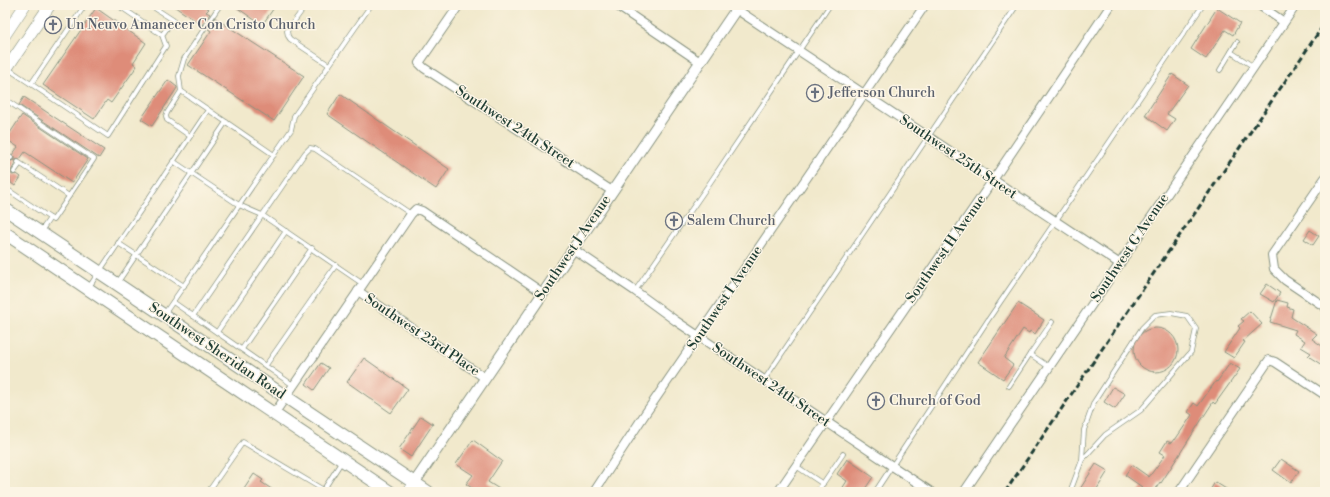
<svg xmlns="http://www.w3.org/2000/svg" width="1330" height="497" viewBox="0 0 1330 497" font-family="'Libre Bodoni',serif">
<rect width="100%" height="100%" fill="#fcf5e5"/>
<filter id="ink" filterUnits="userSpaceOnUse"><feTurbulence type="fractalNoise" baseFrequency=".025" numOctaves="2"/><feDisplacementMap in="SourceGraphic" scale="8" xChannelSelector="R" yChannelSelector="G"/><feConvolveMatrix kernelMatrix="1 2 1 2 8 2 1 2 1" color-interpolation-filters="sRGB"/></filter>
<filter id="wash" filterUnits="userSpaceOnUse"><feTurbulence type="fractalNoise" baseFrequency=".012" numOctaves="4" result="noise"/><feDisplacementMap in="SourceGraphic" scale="16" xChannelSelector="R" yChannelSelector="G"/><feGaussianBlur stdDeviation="0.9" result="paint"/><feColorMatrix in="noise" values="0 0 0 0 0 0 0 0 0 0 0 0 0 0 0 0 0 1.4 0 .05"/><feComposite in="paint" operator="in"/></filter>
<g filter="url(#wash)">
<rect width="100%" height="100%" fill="#f1e9cc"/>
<g id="blocks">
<g fill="#de8c79">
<polygon points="172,5 203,5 209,9 206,12 210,14 202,25"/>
<polygon points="233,5 276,5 262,25"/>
<polygon points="96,8 146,43 133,63 137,66 111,103 107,100 94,119 43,85"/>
<polygon points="1217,8 1240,23 1233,35 1225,30 1206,59 1191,49"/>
<polygon points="215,18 304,76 274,121 188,65 211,31 208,29"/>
<polygon points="1172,74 1188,85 1167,114 1175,119 1167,131 1145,115"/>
<polygon points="168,80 177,87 177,88 152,126 141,119"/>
<polygon points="340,94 449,169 436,189 327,114"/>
<polygon points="24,97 104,150 99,158 19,105"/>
<polygon points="22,115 88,159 72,183 25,152 20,159 15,160 15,164 11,171 12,175 17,174 21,177 15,186 11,183 10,178 8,178 5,179 5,166 9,161 11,161 14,160 14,157 12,155 18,147 6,139"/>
<polygon points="1310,230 1319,236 1313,245 1304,239"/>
<polygon points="1267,284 1280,293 1274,302 1260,294"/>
<polygon points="1277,300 1288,303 1287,307 1293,309 1291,317 1317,334 1312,339 1325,348 1325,361 1322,365 1308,356 1311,353 1301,347 1305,341 1294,334 1296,330 1270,322"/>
<polygon points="1018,303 1044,320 1035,334 1030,331 1029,333 1023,329 1004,358 1013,365 1003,379 978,362"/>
<polygon points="1250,311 1262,324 1243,341 1245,342 1234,358 1224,352 1240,328 1238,326 1244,321 1241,319"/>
<circle cx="1156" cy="350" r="22"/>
<polygon points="364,358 408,389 391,413 347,382"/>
<polygon points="321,363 329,368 314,390 306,384"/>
<polygon points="1230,363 1240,369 1215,404 1213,402 1161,483 1160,482 1154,492 1139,492 1142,487 1125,475 1132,465 1149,477 1165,455 1160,452 1167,441 1171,443 1174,439 1175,440 1192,415 1188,412 1194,403 1198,406 1216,381 1217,382"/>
<polygon points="1113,387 1125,394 1115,409 1104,402"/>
<polygon points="421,416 433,424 411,457 399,449"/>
<polygon points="473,440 502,461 488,482 504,492 478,492 466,484 473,475 456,464"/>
<polygon points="847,459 873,477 863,492 840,492 847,481 837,474"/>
<polygon points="1281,459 1299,471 1291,483 1273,470"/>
<polygon points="1096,464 1108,471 1095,492 1078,492"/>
<polygon points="254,474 263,480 261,482 276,492 242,492"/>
<polygon points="1215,482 1231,492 1209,492"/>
</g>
</g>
</g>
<g filter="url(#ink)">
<use href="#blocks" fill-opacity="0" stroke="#889380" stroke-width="1"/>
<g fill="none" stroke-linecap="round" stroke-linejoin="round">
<g stroke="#889380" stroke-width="5.5">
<g id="service">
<polyline points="150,5 173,20 162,35"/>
<polyline points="220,5 184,59 179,76 181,91 274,155"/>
<polyline points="306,5 287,31 288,36 290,39 329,65"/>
<polyline points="122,8 130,5"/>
<polyline points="1231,52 1254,67"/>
<polyline points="7,68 31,84 85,5"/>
<polyline points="1220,70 1237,42"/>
<polyline points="31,84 108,136 166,46 162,35 118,5"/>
<polyline points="181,91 167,113 166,116 167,120 190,136"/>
<polyline points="5,108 9,102 94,159 53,220 5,188"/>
<polyline points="5,154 11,158"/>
<polyline points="173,161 239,205 262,215 363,284"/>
<polyline points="18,162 69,196"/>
<polyline points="14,172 20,164"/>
<polyline points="5,186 8,181"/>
<polyline points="41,231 50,218"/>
<polyline points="118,243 184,286"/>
<polyline points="118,282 226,122"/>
<polyline points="89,287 208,110"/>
<polyline points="635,291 707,187 830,5"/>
<polyline points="173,302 293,385"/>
<polyline points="165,313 291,130 294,116 371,5"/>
<polyline points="193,316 305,153 310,148 315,149 411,214"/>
<polyline points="217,332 286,231"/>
<polyline points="242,349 312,248"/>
<polyline points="1030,354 1052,322"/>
<polyline points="266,365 336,265"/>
<polyline points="764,380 1017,5"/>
<polyline points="1009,386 1030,354 1049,367"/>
<polyline points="796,466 823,484"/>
<polyline points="208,492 243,442 327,492"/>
<polyline points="322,492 342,461"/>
<polyline points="817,492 843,454"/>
<polyline points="875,492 988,320 1203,5"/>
<polyline points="1070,492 1082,460 1084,430 1094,402 1142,328 1155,315 1171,313 1187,316 1196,329 1191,352 1141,410 1105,435 1082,460"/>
</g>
</g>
<g stroke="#889380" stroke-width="10">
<g id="minor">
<polyline points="459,5 419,63 424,68 612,191"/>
<polyline points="616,5 700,62"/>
<polyline points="1259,5 1284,22"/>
<polyline points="736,9 1120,264"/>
<polyline points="1325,178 1272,255 1274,269 1285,280 1325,307"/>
<polyline points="573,249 635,291 676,321 931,492"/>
<polyline points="358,291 485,378"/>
<polyline points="274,414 411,214 416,209 422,211 543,293"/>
<polyline points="594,492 643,417 925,5"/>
<polyline points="778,492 993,180 1111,5"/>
<polyline points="964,492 1296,5"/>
<polyline points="1179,492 1269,360 1275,362 1325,395"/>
</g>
</g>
<g stroke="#889380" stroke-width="12">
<polyline id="tertiary" points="408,492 739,5"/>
</g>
<g stroke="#889380" stroke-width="12">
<g id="secondary">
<polyline points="5,35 25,5"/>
<polyline points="5,71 50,5"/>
</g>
</g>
<g stroke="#889380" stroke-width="14">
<g id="primary">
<polyline points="5,209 428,492"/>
<polyline points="5,233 390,492"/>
</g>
</g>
<use href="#service" stroke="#fff" stroke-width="4"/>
<use href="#minor" stroke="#fff" stroke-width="8"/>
<use href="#tertiary" stroke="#fff" stroke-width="10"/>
<use href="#secondary" stroke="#fff" stroke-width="11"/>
<use href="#primary" stroke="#fff" stroke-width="12"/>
<polyline stroke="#1f3d34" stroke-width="3" stroke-dasharray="6 3" stroke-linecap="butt" points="1005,492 1119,324 1325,23"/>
</g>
</g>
<defs>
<g id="church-ring" transform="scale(0.9)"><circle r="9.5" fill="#fcf5e5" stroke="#6b7280" stroke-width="1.5"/><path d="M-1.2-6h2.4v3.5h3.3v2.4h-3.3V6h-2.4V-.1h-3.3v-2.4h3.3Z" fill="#6b7280"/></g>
</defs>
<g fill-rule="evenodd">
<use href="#church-ring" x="53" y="25"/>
<use href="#church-ring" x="815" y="93"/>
<use href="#church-ring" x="674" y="221"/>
<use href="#church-ring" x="876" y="401"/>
</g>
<g text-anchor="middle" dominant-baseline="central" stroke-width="3" stroke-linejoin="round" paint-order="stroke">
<g font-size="14" fill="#5b616d" stroke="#fcf5e5" text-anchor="start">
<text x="66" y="25">Un Neuvo Amanecer Con Cristo Church</text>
<text x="828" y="93">Jefferson Church</text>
<text x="687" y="221">Salem Church</text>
<text x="889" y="401">Church of God</text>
</g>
<g font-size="14" fill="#1f3d34" stroke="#fcf5e5">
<text transform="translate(515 127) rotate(33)">Southwest 24th Street</text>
<text transform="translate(958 157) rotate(34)">Southwest 25th Street</text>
<text transform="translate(573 248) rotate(-56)">Southwest J Avenue</text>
<text transform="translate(1130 248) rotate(-56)">Southwest G Avenue</text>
<text transform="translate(946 249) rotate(-55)">Southwest H Avenue</text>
<text transform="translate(725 298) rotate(-56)">Southwest I Avenue</text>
<text transform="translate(422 335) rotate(34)">Southwest 23rd Place</text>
<text transform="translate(217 351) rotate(34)">Southwest Sheridan Road</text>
<text transform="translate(771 385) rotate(34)">Southwest 24th Street</text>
</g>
</g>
<rect width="1330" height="497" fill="none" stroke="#fcf5e5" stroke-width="20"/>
</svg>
